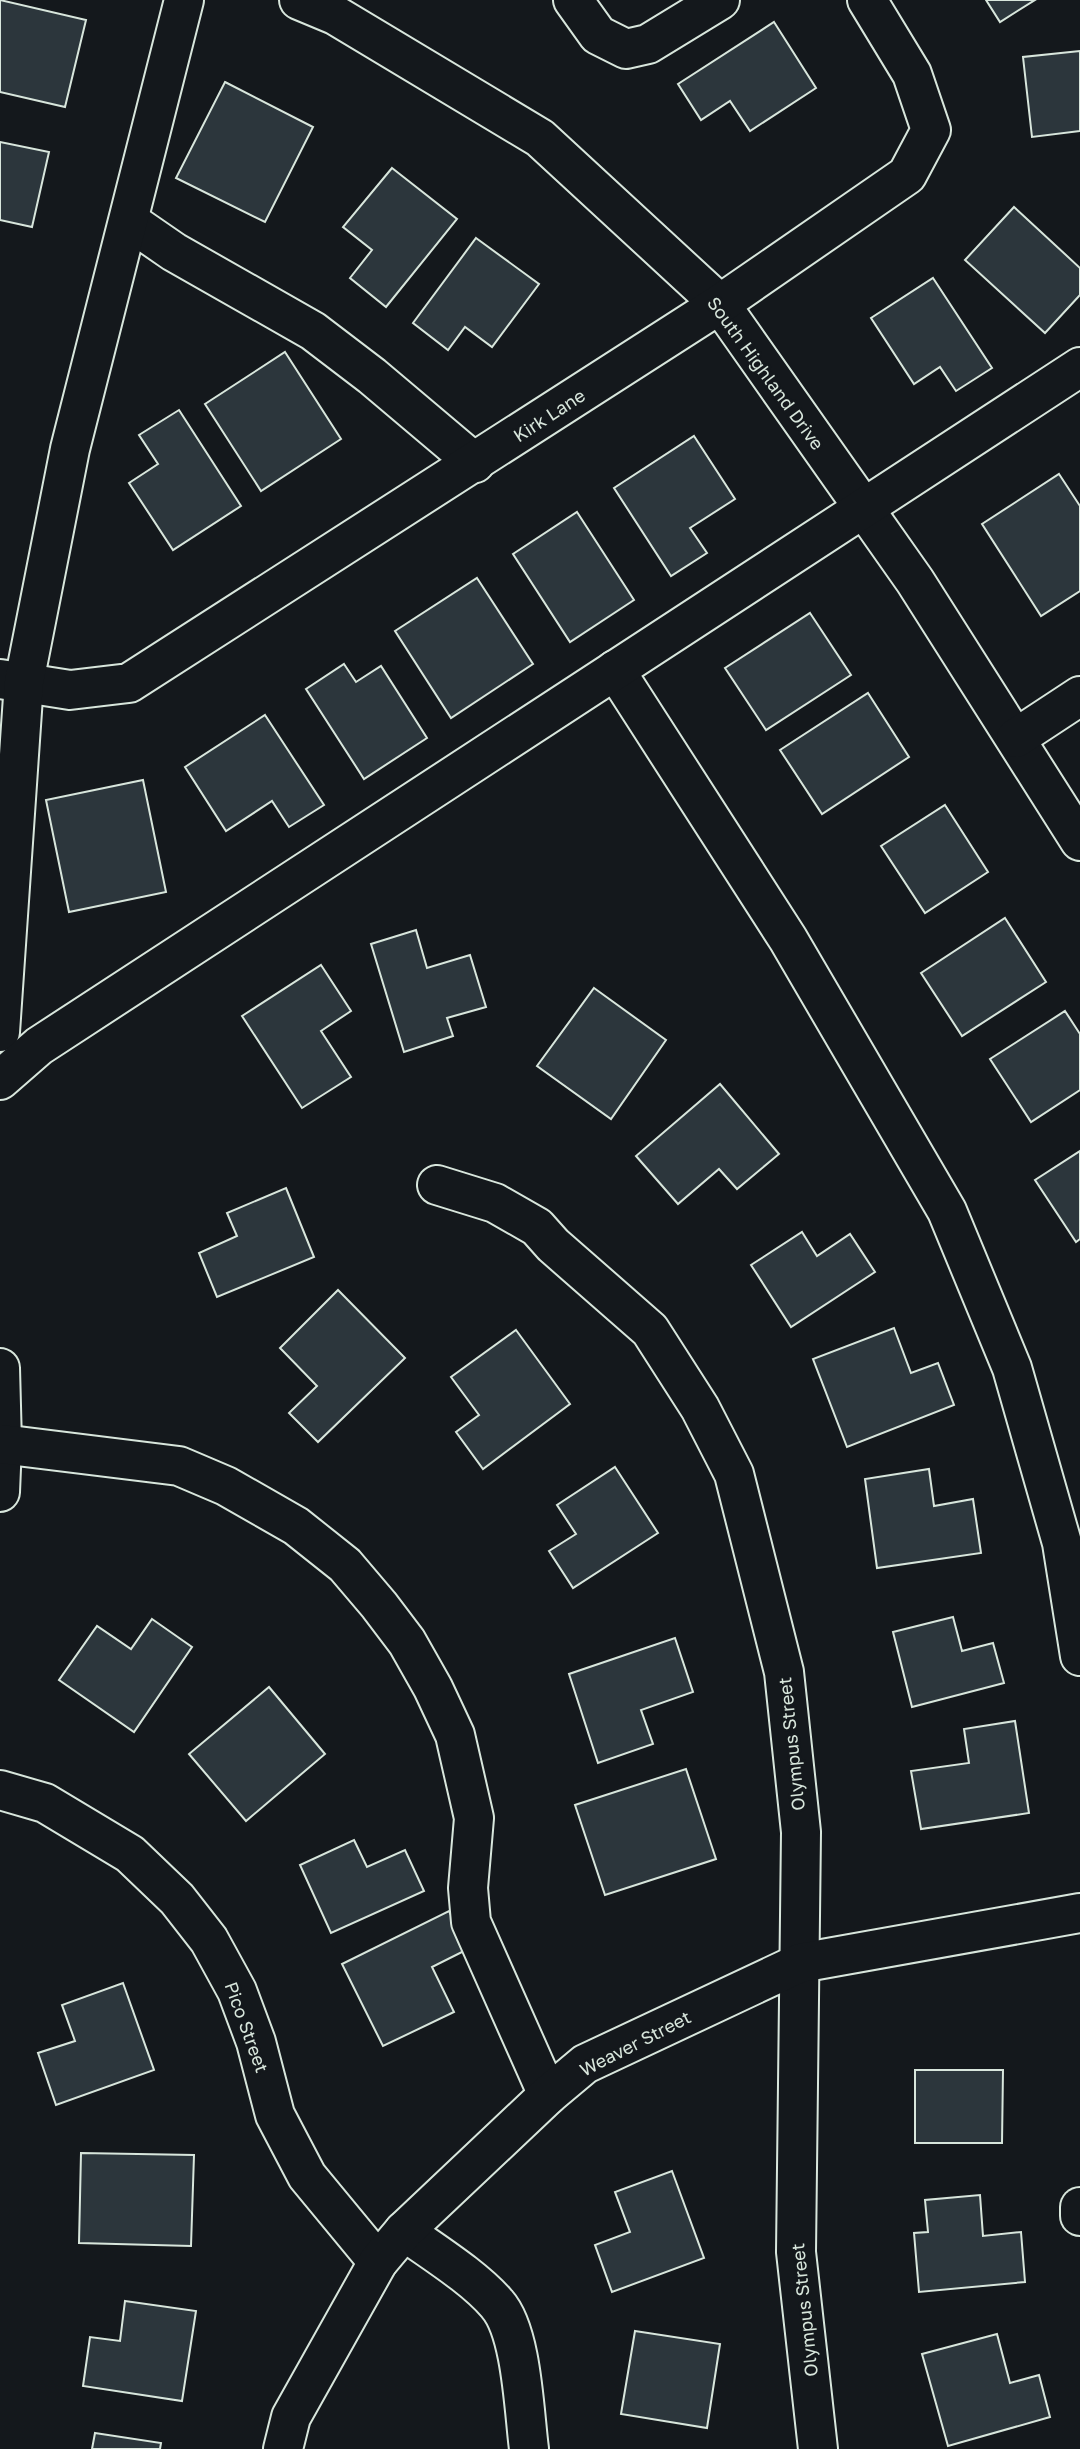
<svg xmlns="http://www.w3.org/2000/svg" width="1080" height="2449" viewBox="0 0 1080 2449" font-family="'Golos Text',sans-serif">
<rect width="100%" height="100%" fill="#14181c"/>
<g fill="#2c363c" stroke="#d8e6dc" stroke-width="2">
<polygon points="0,0 86,20 65,107 0,92"/>
<polygon points="986,0 1035,0 1000,22"/>
<polygon points="774,22 816,88 750,131 730,101 701,120 678,84"/>
<polygon points="1080,51 1080,131 1032,137 1023,57"/>
<polygon points="225,82 313,127 265,222 176,178"/>
<polygon points="0,142 49,152 32,227 0,220"/>
<polygon points="392,168 457,219 386,307 350,278 372,250 343,227"/>
<polygon points="1014,207 1080,268 1080,295 1045,333 965,260"/>
<polygon points="476,238 539,284 492,347 465,327 448,350 413,323"/>
<polygon points="933,278 992,368 956,391 940,367 914,384 871,318"/>
<polygon points="285,352 341,439 261,491 205,404"/>
<polygon points="179,410 241,506 173,550 129,483 158,464 139,435"/>
<polygon points="694,436 735,499 690,528 707,553 671,576 614,488"/>
<polygon points="1059,474 1080,506 1080,591 1041,616 982,524"/>
<polygon points="577,512 634,600 570,642 513,554"/>
<polygon points="477,578 533,664 451,718 395,631"/>
<polygon points="810,613 851,675 766,730 725,668"/>
<polygon points="344,664 356,682 381,666 427,738 364,779 306,689"/>
<polygon points="868,693 909,757 822,814 780,750"/>
<polygon points="265,715 324,805 289,827 272,801 226,831 185,767"/>
<polygon points="143,780 166,892 69,912 46,800"/>
<polygon points="945,805 988,872 925,913 881,846"/>
<polygon points="1005,918 1046,982 962,1036 921,973"/>
<polygon points="416,930 427,968 470,955 486,1007 447,1018 453,1036 404,1052 371,944"/>
<polygon points="321,965 351,1011 321,1031 351,1077 302,1108 242,1016"/>
<polygon points="594,988 666,1040 611,1119 537,1066"/>
<polygon points="1065,1011 1080,1034 1080,1090 1031,1122 990,1059"/>
<polygon points="720,1084 779,1154 737,1189 719,1169 678,1204 636,1156"/>
<polygon points="1080,1151 1080,1239 1076,1242 1035,1180"/>
<polygon points="286,1188 314,1257 217,1297 199,1253 237,1236 227,1213"/>
<polygon points="802,1232 817,1256 850,1234 875,1272 791,1327 751,1265"/>
<polygon points="338,1290 405,1358 318,1442 289,1413 317,1386 280,1348"/>
<polygon points="894,1328 911,1373 938,1363 954,1405 847,1447 813,1359"/>
<polygon points="516,1330 570,1404 483,1469 456,1432 479,1415 451,1377"/>
<polygon points="615,1467 658,1533 573,1588 549,1551 576,1534 557,1505"/>
<polygon points="929,1469 934,1506 973,1499 981,1553 877,1568 865,1479"/>
<polygon points="953,1617 962,1651 993,1643 1004,1683 912,1707 893,1632"/>
<polygon points="152,1619 192,1647 134,1732 59,1680 97,1626 131,1649"/>
<polygon points="675,1638 693,1692 641,1710 653,1744 598,1763 569,1674"/>
<polygon points="269,1687 325,1754 246,1821 189,1754"/>
<polygon points="1015,1721 1029,1813 921,1829 911,1771 969,1763 964,1729"/>
<polygon points="686,1769 716,1859 605,1895 575,1805"/>
<polygon points="354,1840 367,1867 405,1850 424,1891 331,1933 300,1865"/>
<polygon points="449,1911 468,1949 432,1967 454,2012 383,2046 342,1964"/>
<polygon points="123,1983 154,2070 56,2105 38,2053 75,2041 62,2005"/>
<polygon points="915,2070 1003,2070 1002,2143 915,2143"/>
<polygon points="81,2153 194,2155 191,2246 79,2243"/>
<polygon points="672,2171 704,2258 612,2292 595,2245 630,2232 615,2192"/>
<polygon points="980,2195 983,2236 1021,2232 1025,2282 919,2292 914,2233 928,2232 925,2200"/>
<polygon points="125,2301 196,2311 182,2401 83,2386 90,2337 120,2341"/>
<polygon points="635,2331 720,2344 707,2428 621,2414"/>
<polygon points="997,2334 1010,2383 1039,2375 1050,2417 948,2446 922,2354"/>
<polygon points="95,2433 161,2443 160,2449 92,2449"/>
</g>
<g fill="none" stroke-linecap="round" stroke-linejoin="round">
<g stroke="#d8e6dc" stroke-width="42">
<g id="minor">
<polyline points="299,0 335,15 540,138 720,304 915,581 1080,841"/>
<polyline points="573,0 598,35 626,49 648,44 720,0"/>
<polyline points="129,221 174,252 313,331 372,376 475,463"/>
<polyline points="615,670 788,939 947,1211 1012,1368 1062,1543 1080,1656"/>
<polyline points="0,679 70,690 129,683 720,304 907,175 931,130 912,74 867,0"/>
<polyline points="1016,738 1080,696"/>
<polyline points="0,1032 24,682 70,449 184,0"/>
<polyline points="0,1080 39,1046 1080,367"/>
<polyline points="437,1185 495,1203 537,1227 553,1245 650,1330 700,1408 734,1474 784,1672 801,1832 796,2252 818,2449"/>
<polyline points="0,1368 2,1444 0,1492"/>
<polyline points="2,1444 179,1466 226,1486 296,1526 345,1565 379,1605 407,1642 433,1688 455,1735 474,1818 468,1888 471,1922 548,2095"/>
<polyline points="0,1790 45,1803 130,1854 177,1899 209,1940 237,1991 256,2042 275,2115 307,2176 378,2262"/>
<polyline points="1080,2207 1080,2216"/>
<path d="M404,2231C433,2252 474,2277 497,2304C522,2332 524,2411 529,2449"/>
<polyline points="283,2449 291,2417 378,2262 404,2231 548,2095 585,2064 800,1963 1080,1913"/>
</g>
</g>
<use href="#minor" stroke="#14181c" stroke-width="38"/>
</g>
<g text-anchor="middle" dominant-baseline="central" stroke-width="5" stroke-linejoin="round" paint-order="stroke">
<g font-size="18" fill="#d8e6dc" stroke="#14181c">
<text transform="translate(766 373) rotate(54)">South Highland Drive</text>
<text transform="translate(549 415) rotate(-33)">Kirk Lane</text>
<text transform="translate(791 1744) rotate(-96)">Olympus Street</text>
<text transform="translate(247 2027) rotate(70)">Pico Street</text>
<text transform="translate(635 2043) rotate(-27)">Weaver Street</text>
<text transform="translate(804 2310) rotate(-96)">Olympus Street</text>
</g>
</g>
</svg>
